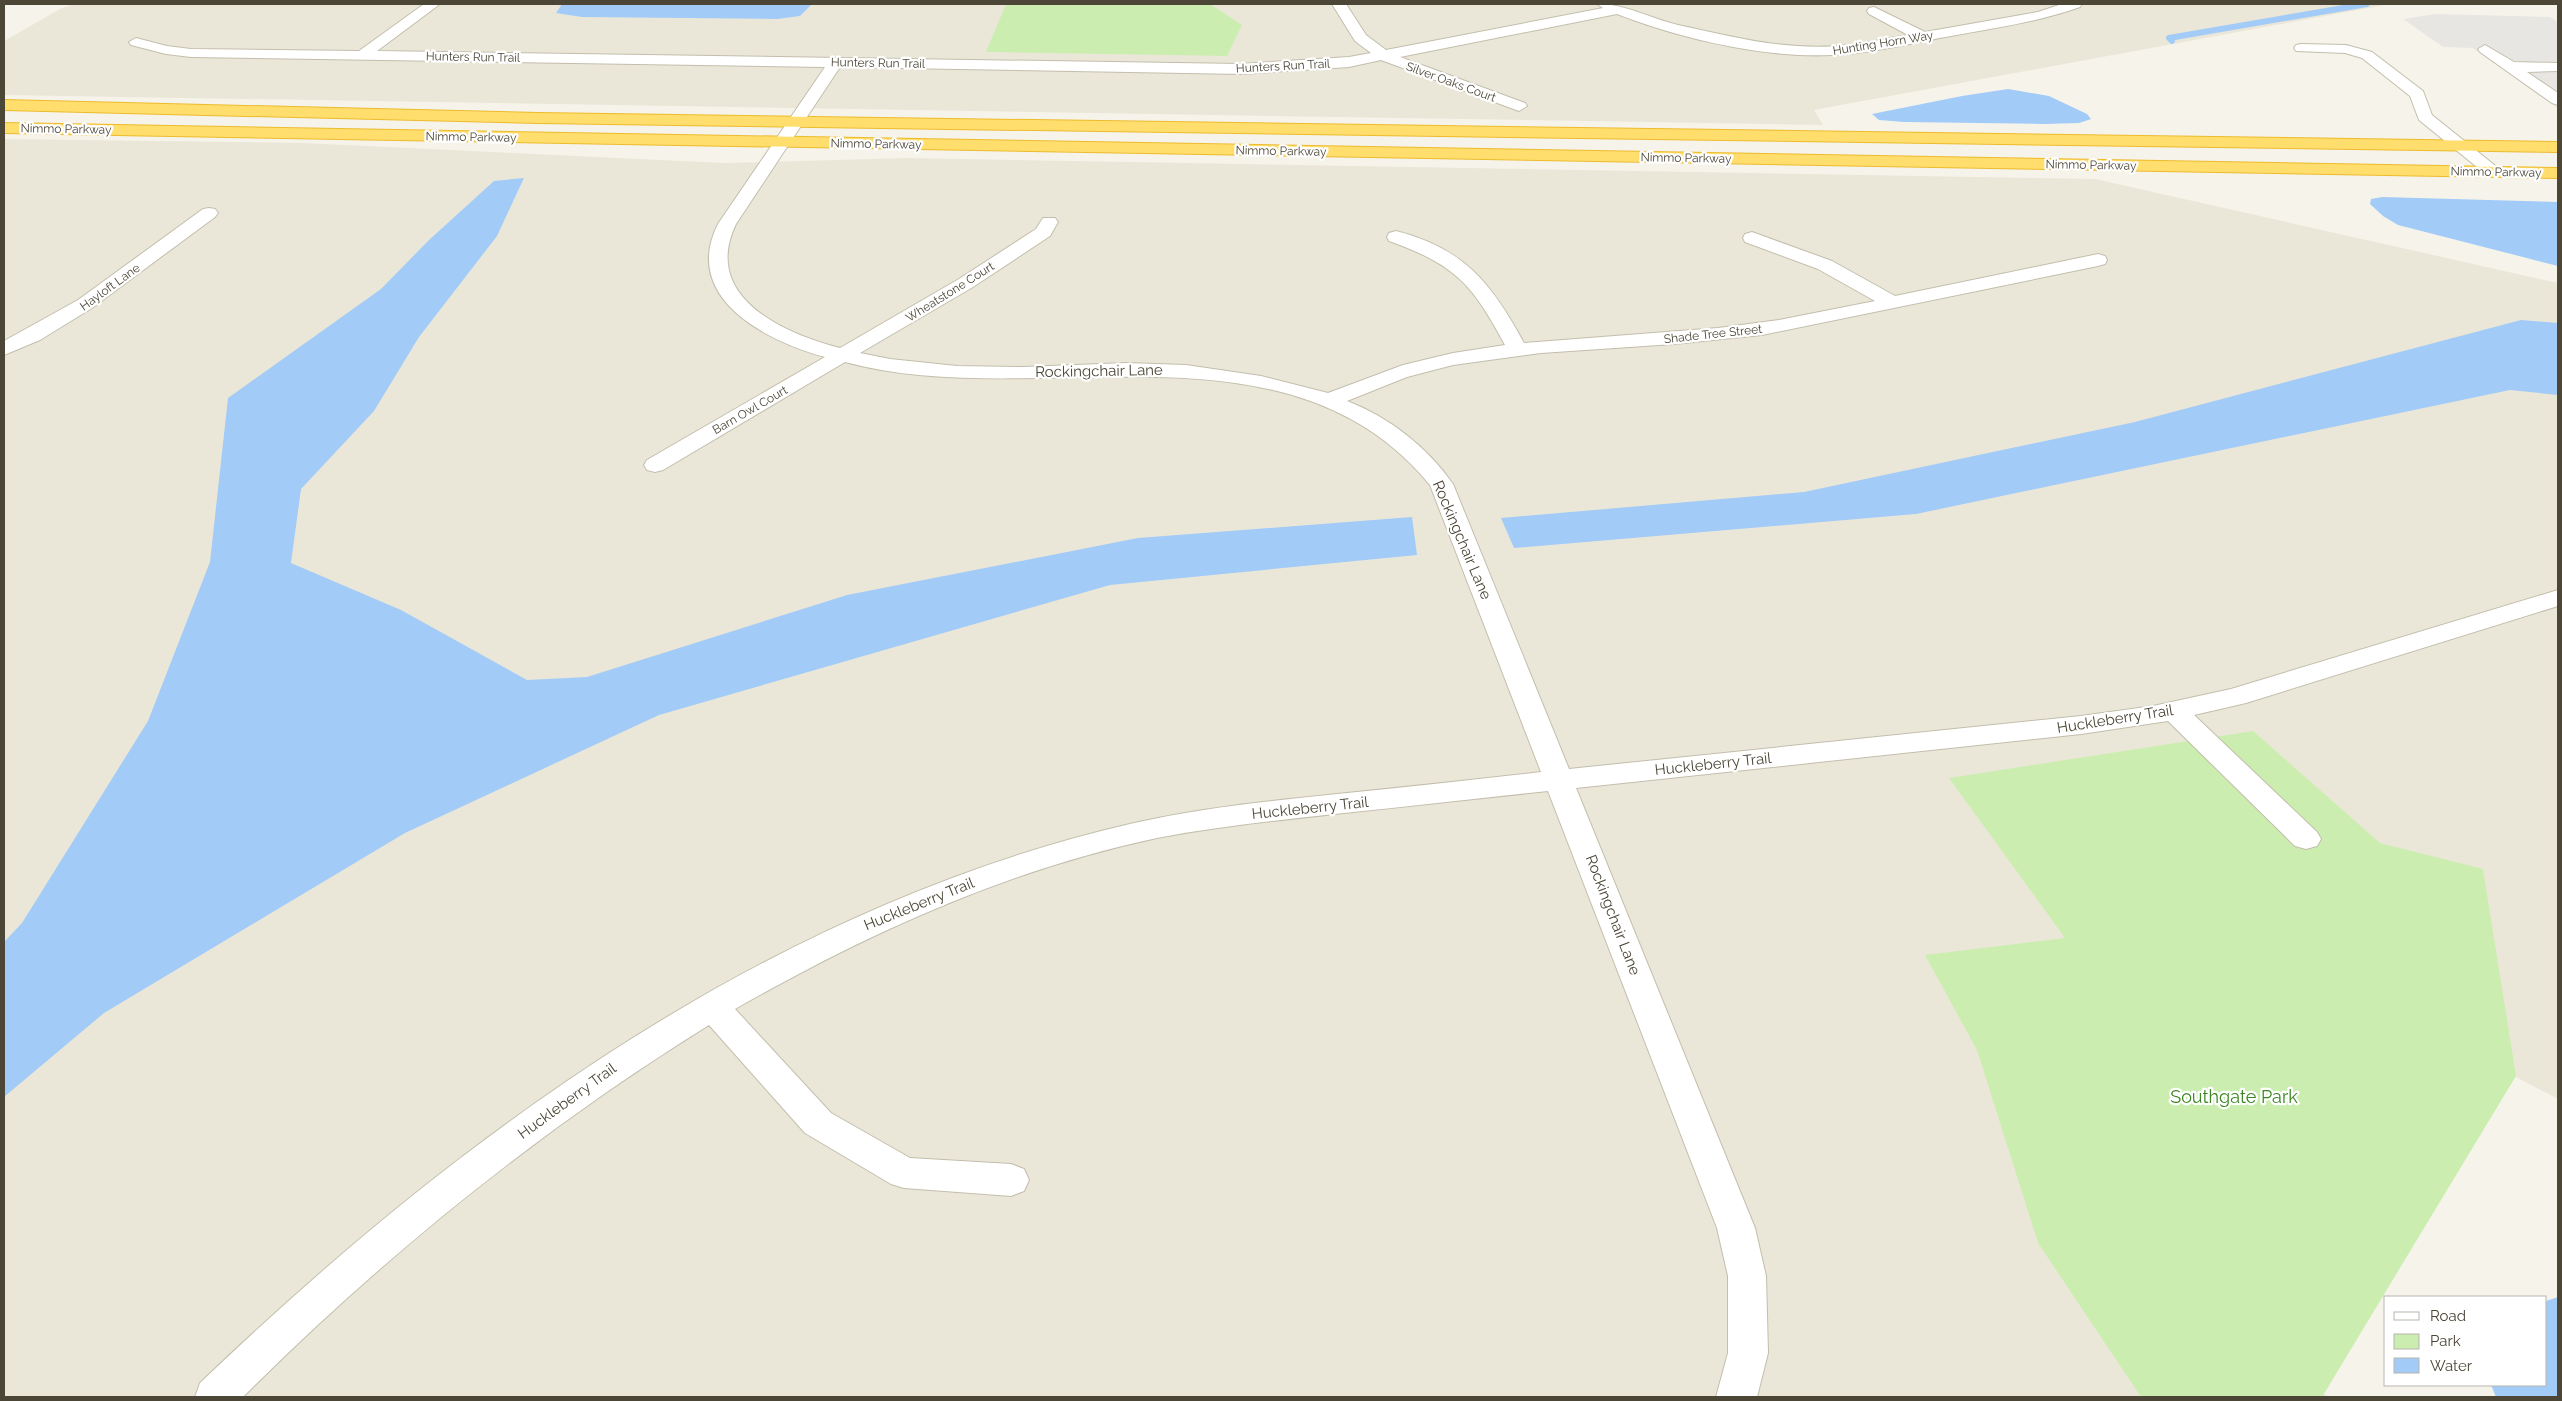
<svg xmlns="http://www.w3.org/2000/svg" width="2562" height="1401" viewBox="0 0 2562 1401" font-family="Raleway,sans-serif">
<rect width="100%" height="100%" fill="#f6f4ea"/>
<g fill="#ebe7d8">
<polygon points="73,4 2390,4 1814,110 1823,125 4,95 4,41 60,9"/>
<polygon points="4,139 303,143 724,163 908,158 2095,179 2558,283 2558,1099 2514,1076 2324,1394 2329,1397 4,1397"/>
</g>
<g fill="#cbeeb0">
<polygon points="1006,4 1210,4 1242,25 1227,56 986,52"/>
<polygon points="2253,731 2380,843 2483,869 2516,1076 2322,1397 2141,1397 2038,1243 1977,1050 1925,955 2065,938 1949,778"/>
</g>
<polygon fill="#e8e6e2" points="2436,14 2550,17 2558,22 2558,108 2473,48 2443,47 2403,19"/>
<g fill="#a2cbf8">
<polygon points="562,4 812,4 800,16 777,19 582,17 556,13"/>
<polygon points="2008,89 2049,96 2087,114 2091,119 2079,123 2044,124 1904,122 1879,120 1872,114 1962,96"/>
<polygon points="524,178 497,236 419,337 374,411 301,489 291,563 401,610 527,680 587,677 847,595 1138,538 1412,517 1417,555 1110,585 659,715 405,833 104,1013 4,1097 4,942 22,923 148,721 210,562 228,398 381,289 429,240 494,181"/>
<polygon points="2382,197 2558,202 2558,266 2398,225 2383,216 2370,204 2371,199"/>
<polygon points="2521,320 2558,323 2558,395 2510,390 1916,514 1514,548 1501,518 1804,492 2135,422"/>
<polygon points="2558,1297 2558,1397 2496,1397 2491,1385 2546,1385 2546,1301"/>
</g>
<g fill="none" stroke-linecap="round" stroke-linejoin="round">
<polyline stroke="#a2cbf8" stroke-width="6" points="2172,41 2169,38 2367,4"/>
<g stroke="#c3beac" stroke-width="2">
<g id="minor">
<path d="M424,4H440L377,51L1241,64L1349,57L1371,53L1355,41L1332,4H1346L1366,35L1386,50L1603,8L1597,4C1626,4 1649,18 1678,25C1733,37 1790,52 1848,45C1868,43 1888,38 1908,35L1869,14L1867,11L1869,8L1874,7L1925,32L2038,12L2062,4H2082L2080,7C2038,22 1995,28 1951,36C1917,42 1881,51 1846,54C1774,61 1684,40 1617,14L1400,57L1525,103L1527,106L1519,111L1381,60L1349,67L1241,74L840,67L736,224C701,297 783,333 840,348L959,279L1036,229L1043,218H1055L1058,222L1050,236L973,287L860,353L890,359L957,366L1023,367L1127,363L1186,365L1261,376L1328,393L1403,365L1453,353L1505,345C1472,284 1456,265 1389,241L1387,237L1389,233L1396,231C1464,248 1492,284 1524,343L1718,328L1779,320L1875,301L1818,269L1745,242L1743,238L1745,234L1752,232L1832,261L1895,296L2098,254L2105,256L2107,260L2105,264L2098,266L1762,335L1674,344L1541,353L1453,365L1407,377L1347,401C1389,417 1427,447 1453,484L1569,769L2081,716L2153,706L2231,689L2558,590V606L2246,703L2194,715L2317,832L2321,839L2317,846L2306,849L2295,846L2168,721L2081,734L1576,788L1755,1228L1766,1276L1768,1353L1757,1397H1716L1728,1353V1276L1717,1228L1548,791C1480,798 1412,806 1344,813C1282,820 1219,826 1157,838C1007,870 868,933 735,1009L831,1113L910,1158L1011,1164L1024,1169L1029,1180L1024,1191L1011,1196L904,1188L891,1184L805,1133L709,1025C540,1130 384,1256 243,1397H195L200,1383C463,1131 773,906 1134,823C1200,808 1269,801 1337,794C1405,787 1473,780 1541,772L1430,485C1285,309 1035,414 845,362L663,470L655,472L647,470L644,465L647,460L825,357C766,341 681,298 718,224L825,67L191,57L166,54L131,45L129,42L136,38L167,46L191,49L359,51Z"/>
<polygon points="2301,44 2346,45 2372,52 2423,91 2432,115 2503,172 2500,176 2488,176 2419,120 2410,96 2362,58 2345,53 2296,51 2294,48 2296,45"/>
<polygon points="2485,45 2514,62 2558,63 2558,71 2527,72 2558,93 2558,105 2552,103 2480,52 2478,49"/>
<polygon points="209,208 215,209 218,213 215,217 92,308 40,340 4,355 4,341 78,300 203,209"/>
</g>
</g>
<g stroke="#edbb2e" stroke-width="2">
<g id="highway">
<polygon points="4,100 538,113 2558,142 2558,152 538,123 4,110"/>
<polygon points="4,123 2558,168 2558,178 4,133"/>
</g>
</g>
<use href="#minor" fill="#fff" fill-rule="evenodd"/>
<use href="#highway" fill="#ffde6d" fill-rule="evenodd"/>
</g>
<g text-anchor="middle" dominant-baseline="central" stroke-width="4.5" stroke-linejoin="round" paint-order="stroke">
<g font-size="12" fill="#4c4637" stroke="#fff">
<text transform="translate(1883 43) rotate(-9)">Hunting Horn Way</text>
<text transform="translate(473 57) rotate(1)">Hunters Run Trail</text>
<text transform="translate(878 63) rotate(1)">Hunters Run Trail</text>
<text transform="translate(1283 66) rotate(-3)">Hunters Run Trail</text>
<text transform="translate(1451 82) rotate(20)">Silver Oaks Court</text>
<text transform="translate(66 129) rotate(1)">Nimmo Parkway</text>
<text transform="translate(471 137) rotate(1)">Nimmo Parkway</text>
<text transform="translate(876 144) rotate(1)">Nimmo Parkway</text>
<text transform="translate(1281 151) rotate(1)">Nimmo Parkway</text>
<text transform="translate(1686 158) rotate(1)">Nimmo Parkway</text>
<text transform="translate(2091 165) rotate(1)">Nimmo Parkway</text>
<text transform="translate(2496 172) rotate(1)">Nimmo Parkway</text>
<text transform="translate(110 287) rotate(-36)">Hayloft Lane</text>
<text transform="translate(950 292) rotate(-32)">Wheatstone Court</text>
<text transform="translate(1713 334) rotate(-6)">Shade Tree Street</text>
<text transform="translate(750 410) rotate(-30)">Barn Owl Court</text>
</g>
<g font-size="15" fill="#4c4637" stroke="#fff">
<text transform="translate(1099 371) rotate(-1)">Rockingchair Lane</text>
<text transform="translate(1462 540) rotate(67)">Rockingchair Lane</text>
<text transform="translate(2115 719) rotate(-9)">Huckleberry Trail</text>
<text transform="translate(1713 764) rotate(-6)">Huckleberry Trail</text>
<text transform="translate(1310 808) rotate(-6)">Huckleberry Trail</text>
<text transform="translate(919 904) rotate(-22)">Huckleberry Trail</text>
<text transform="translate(1613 915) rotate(69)">Rockingchair Lane</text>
<text transform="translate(567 1101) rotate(-36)">Huckleberry Trail</text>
</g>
<g font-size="18" fill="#3d8523" stroke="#fff">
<text x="2234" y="1096">Southgate Park</text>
</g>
</g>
<rect width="2562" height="1401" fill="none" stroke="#4c4637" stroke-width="10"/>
<rect x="2384" y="1296" width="162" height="90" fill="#ffffff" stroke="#b7b5af"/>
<rect x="2394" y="1312" width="25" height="8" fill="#ffffff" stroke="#b7b5af"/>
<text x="2430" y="1321" font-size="15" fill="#4c4637">Road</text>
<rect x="2394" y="1334" width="25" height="15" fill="#cbeeb0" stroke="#b7b5af"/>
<text x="2430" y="1346" font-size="15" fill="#4c4637">Park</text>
<rect x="2394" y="1358" width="25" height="15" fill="#a2cbf8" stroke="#b7b5af"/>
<text x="2430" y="1371" font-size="15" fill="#4c4637">Water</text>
</svg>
